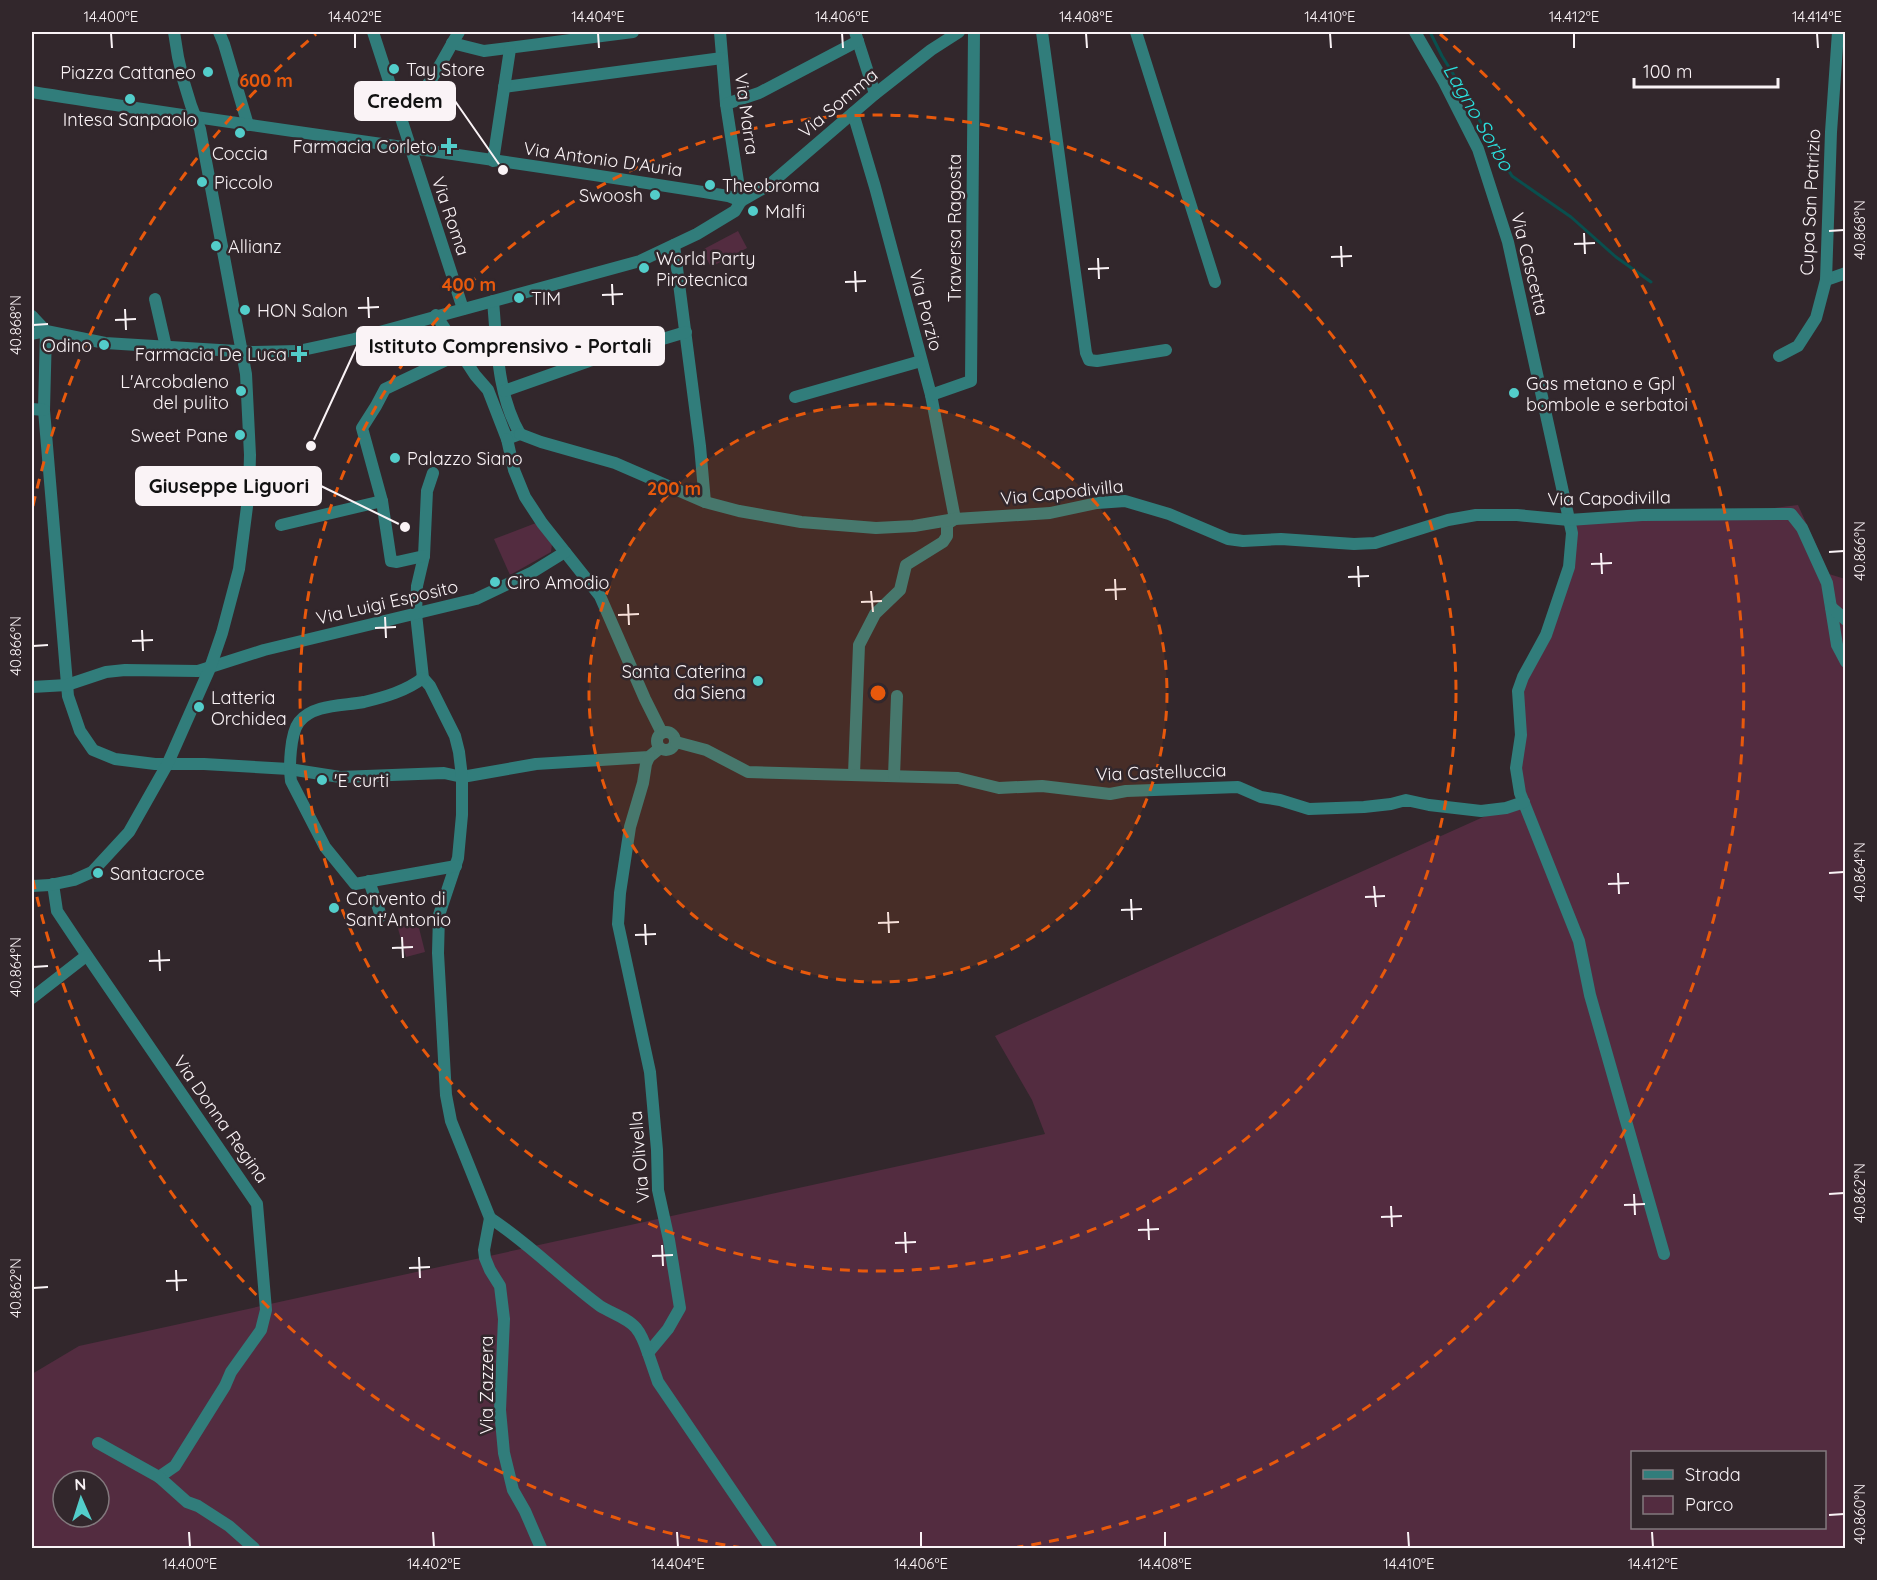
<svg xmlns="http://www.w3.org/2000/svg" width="1877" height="1580" viewBox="0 0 1877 1580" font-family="Quicksand,sans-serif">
<rect width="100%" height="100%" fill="#32272c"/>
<g fill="#532c40" fill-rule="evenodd">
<polygon points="738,231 747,248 711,267 702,250"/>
<path d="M1798,505L1829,574L1845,579V1548H32V1374L79,1346L1045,1134L1032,1100L995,1036L1510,805L1516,799L1523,694L1533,649L1546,621L1563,569L1573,515L1744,512ZM1632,1452H1824V1528H1632ZM63,1481H99V1517H63Z"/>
<polygon points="536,523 552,544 551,552 510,575 494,539"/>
<polygon points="417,920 425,952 406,957 397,925"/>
</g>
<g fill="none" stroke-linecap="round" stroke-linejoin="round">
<polyline stroke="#094f4e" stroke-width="3" points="1430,32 1442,56 1470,101 1485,131 1512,176 1571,217 1616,257 1651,282"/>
<g stroke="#317d7b" stroke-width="12">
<polyline points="219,32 224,44 248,125"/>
<polyline points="373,32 463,309"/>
<polyline points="720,32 726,104 741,201"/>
<polyline points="855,32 875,94"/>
<polyline points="1042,32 1086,353 1089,360 1097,361 1166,350"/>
<polyline points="1136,32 1215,282"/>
<polyline points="1415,32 1444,82 1478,149 1508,242 1572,533 1569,567 1546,635 1523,677 1518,691 1521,735 1516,768 1520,793 1579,941 1590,995 1664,1254"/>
<polyline points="452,43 484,51 633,32"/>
<polyline points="504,87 722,58"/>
<path d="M32,92C263,129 496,158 728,196L741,201"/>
<polyline points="726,104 759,93 858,41"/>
<path d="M399,111C427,98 443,57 459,32"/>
<polyline points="853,113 875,187 931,395 955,519 947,524 947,536 943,542 906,565 900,590 875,614 859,645 854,774"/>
<polyline points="493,161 510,49"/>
<polyline points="741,201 769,185 875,94 931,50 959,32"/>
<polyline points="674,245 700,446 705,502"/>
<polyline points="1826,280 1846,273"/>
<polyline points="155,299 166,347"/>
<path d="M436,315L475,375L488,390L507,439L520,434C497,394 497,345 493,301"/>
<polyline points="32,316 46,331 105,343 252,352 298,351 354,339 640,261 697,234 735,211 741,201"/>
<polyline points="32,334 46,331 44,410 68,696 80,731 93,750 115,759 155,764 204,764 289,769 340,777 444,773 462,777 536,764 649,757 660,748"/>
<polyline points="1779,356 1798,346 1816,318 1826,280 1831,132 1838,32"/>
<polyline points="504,391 589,361 686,332"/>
<polyline points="931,395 971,381 974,32"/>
<polyline points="795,397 921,361"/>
<polyline points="32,409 44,410"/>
<polyline points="520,434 541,442 615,463 705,502 739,511 801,522 876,528 914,526 955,519 1050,513 1097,503 1125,501 1169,514 1228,539 1243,541 1281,539 1354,544 1375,543 1448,520 1476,515 1517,515 1569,520 1642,515 1791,514 1802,528 1827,583 1837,645 1846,662"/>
<polyline points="507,439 514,470 525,497 542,523 600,596 645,699 662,733"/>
<polyline points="433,473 427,491 424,556 417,586 416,614 423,678 430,686 455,736 459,752 462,777 462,815 458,858 439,915 438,953 446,1095 451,1121 490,1218"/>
<polyline points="281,525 382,501"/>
<polyline points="424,556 397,562 391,561 382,501 362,428 376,406 385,389 461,353"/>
<polyline points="1831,607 1846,620"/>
<path d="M423,678C406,691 385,697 364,702C343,706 313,704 299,722C290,734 289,767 291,781L325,847L355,884L456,866"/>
<polyline points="32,687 67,685 106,672 125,670 198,671 264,650 476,599 531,573 565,552"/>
<circle cx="666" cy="741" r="9"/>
<polyline points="676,742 706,750 748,772 958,778 999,788 1042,786 1110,794 1126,791 1238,787 1261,797 1280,800 1309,809 1364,807 1391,804 1406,800 1429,805 1481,811 1506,808 1524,802"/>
<polyline points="649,757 646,764 643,783 630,827 620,893 618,924 650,1072 657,1150 658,1190 669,1240 680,1308 668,1329 648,1353 658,1382 771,1548"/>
<polyline points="894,776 897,696"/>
<polyline points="369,881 381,916"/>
<polyline points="53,884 57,911 77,941 257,1204 266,1310 261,1330 231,1372 225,1386 175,1466 159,1477"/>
<path d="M32,886L50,885L74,880L92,872L129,832L168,763L210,668L222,633L239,569L249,491L250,455L246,374L200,129C187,98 178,64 174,32"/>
<polyline points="32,998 86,956"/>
<polyline points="490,1218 484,1250 485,1258 490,1270 500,1286 504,1319 500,1410 504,1453 513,1490 525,1511 541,1548"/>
<path d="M490,1218C530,1244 562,1278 600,1306C611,1313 628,1318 636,1328C642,1335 645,1344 648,1353"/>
<polyline points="98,1443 159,1477 187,1502 198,1506 229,1526 254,1548"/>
</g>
</g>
<path fill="none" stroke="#faf3f6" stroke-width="2" d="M111,33L112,48M355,33V48M598,33L599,48M842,33L843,48M1086,33L1087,48M1330,33L1331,48M1574,33V48M1817,33L1818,48M1829,231L1844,230M1584,233L1585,254M1574,244L1595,243M1341,246L1342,267M1331,257L1352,256M1098,258L1099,279M1088,269L1109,268M855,271L856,292M845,282L866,281M612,284L613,305M602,295L623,294M368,297L369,318M358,308L379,307M125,309L126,330M115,320L136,319M33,325L48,324M1829,552L1844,551M1601,553L1602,574M1591,564L1612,563M1358,566L1359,587M1348,577L1369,576M1115,579L1116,600M1105,590L1126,589M871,591L873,612M861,602L882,601M628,604L629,625M618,615L639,614M385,617L386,638M375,628L396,627M142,630L143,651M132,641L153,640M33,646L48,645M1618,873L1619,894M1829,873L1844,872M1608,884L1629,883M1374,886L1376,907M1365,897L1385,896M1131,899L1132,920M1121,910L1142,909M888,912L889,933M878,923L899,922M645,924L646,945M635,935L656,934M402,937L403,958M392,948L413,947M159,950L160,971M149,961L170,960M33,967L48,966M1634,1194L1635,1215M1829,1194L1844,1193M1624,1205L1645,1204M1391,1206L1392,1227M1381,1217L1402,1216M1148,1219L1149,1240M1138,1230L1159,1229M905,1232L906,1253M895,1243L916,1242M662,1245L663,1266M652,1256L673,1255M419,1257L420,1278M409,1268L430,1267M176,1270L177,1291M166,1281L187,1280M33,1288L48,1287M1829,1515L1844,1514M189,1532L190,1547M433,1532L434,1547M677,1532L678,1547M921,1532V1547M1165,1532V1547M1408,1532L1409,1547M1652,1532L1653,1547"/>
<circle cx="878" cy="693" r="289" fill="#e8590c" fill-opacity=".12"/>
<g fill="none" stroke="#e8590c" stroke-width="3" stroke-dasharray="10 8">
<circle cx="878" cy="693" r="289"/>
<circle cx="878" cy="693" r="578"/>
<path d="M743 1548A866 866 0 0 1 33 880M33 506A866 866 0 0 1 316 34M1440 34A866 866 0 0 1 1013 1548"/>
</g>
<g fill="#53cdca" stroke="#32272c" stroke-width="2">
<circle cx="394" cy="69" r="6"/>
<circle cx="208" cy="72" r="6"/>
<circle cx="130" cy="99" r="6"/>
<circle cx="240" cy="133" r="6"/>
<path d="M446 137h6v6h6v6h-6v6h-6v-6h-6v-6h6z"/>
<circle cx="202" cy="182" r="6"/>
<circle cx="710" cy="185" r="6"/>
<circle cx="655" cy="195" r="6"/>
<circle cx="753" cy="211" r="6"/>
<circle cx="216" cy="246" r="6"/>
<circle cx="644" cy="268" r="6"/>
<circle cx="519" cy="298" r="6"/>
<circle cx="245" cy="310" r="6"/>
<circle cx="104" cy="345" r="6"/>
<path d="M296 345h6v6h6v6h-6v6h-6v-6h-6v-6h6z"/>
<circle cx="241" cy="391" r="6"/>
<circle cx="1514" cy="393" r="6"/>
<circle cx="240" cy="435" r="6"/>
<circle cx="395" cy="458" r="6"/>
<circle cx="495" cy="582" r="6"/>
<circle cx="758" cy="681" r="6"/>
<circle cx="199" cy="707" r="6"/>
<circle cx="322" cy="780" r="6"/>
<circle cx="98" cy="873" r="6"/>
<circle cx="334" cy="908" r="6"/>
</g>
<g text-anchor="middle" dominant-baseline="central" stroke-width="5" stroke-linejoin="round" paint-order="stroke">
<g font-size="18" fill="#faf3f6" stroke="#32272c" text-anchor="start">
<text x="406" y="69">Tay Store</text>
<text x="196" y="72" text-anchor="end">Piazza Cattaneo</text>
<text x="130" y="119" text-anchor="middle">Intesa Sanpaolo</text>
<text x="437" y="146" text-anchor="end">Farmacia Corleto</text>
<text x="240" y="153" text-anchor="middle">Coccia</text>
<text x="214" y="182">Piccolo</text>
<text x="722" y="185">Theobroma</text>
<text x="643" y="195" text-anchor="end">Swoosh</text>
<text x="765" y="211">Malfi</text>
<text x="228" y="246">Allianz</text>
<text x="656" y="258">World Party<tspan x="656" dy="21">Pirotecnica</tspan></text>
<text x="531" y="298">TIM</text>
<text x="257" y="310">HON Salon</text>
<text x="92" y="345" text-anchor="end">Odino</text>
<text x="287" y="354" text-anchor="end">Farmacia De Luca</text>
<text x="229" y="381" text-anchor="end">L'Arcobaleno<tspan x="229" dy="21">del pulito</tspan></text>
<text x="1526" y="383">Gas metano e Gpl<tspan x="1526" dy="21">bombole e serbatoi</tspan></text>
<text x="228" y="435" text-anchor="end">Sweet Pane</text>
<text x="407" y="458">Palazzo Siano</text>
<text x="507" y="582">Ciro Amodio</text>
<text x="746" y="671" text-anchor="end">Santa Caterina<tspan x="746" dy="21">da Siena</tspan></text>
<text x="211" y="697">Latteria<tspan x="211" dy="21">Orchidea</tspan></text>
<text x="334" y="780">'E curti</text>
<text x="110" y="873">Santacroce</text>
<text x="346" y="898">Convento di<tspan x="346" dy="21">Sant'Antonio</tspan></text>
</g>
<g font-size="18" fill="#faf3f6" stroke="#32272c">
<text transform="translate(838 103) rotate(-40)">Via Somma</text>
<text transform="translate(747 114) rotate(82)">Via Marra</text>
<text transform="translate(603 159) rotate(8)">Via Antonio D'Auria</text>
<text transform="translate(1810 202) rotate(-87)">Cupa San Patrizio</text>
<text transform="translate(451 216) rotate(71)">Via Roma</text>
<text transform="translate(954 228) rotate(-90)">Traversa Ragosta</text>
<text transform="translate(1530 264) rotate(76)">Via Cascetta</text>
<text transform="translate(926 310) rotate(75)">Via Porzio</text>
<text transform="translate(1062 492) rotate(-6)">Via Capodivilla</text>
<text transform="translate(1609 498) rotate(-1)">Via Capodivilla</text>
<text transform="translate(387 602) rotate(-13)">Via Luigi Esposito</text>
<text transform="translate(1161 772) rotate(-2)">Via Castelluccia</text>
<text transform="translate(221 1119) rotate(55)">Via Donna Regina</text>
<text transform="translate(639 1157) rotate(-95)">Via Olivella</text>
<text transform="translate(486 1385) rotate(-90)">Via Zazzera</text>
</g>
<g font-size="20" font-style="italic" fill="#2ae1de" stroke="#32272c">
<text transform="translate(1479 117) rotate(60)">Lagno Sorbo</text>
</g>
</g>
<circle cx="878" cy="693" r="9" fill="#e8590c" stroke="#32272c" stroke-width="3"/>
<g font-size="18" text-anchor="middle" font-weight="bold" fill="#e8590c" stroke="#32272c" stroke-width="5" stroke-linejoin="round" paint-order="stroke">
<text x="266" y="87">600 m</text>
<text x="469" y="291">400 m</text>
<text x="674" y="495">200 m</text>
</g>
<path fill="none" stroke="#faf3f6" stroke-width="2" d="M503 170L455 101M311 446L357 346M405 527L321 486"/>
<g fill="#faf3f6" stroke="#32272c" stroke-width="2">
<circle cx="503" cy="170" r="6"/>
<circle cx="311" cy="446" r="6"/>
<circle cx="405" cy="527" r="6"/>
</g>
<g fill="#faf3f6" stroke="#faf3f6" stroke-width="2">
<rect x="355" y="82" width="100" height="38" rx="6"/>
<rect x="357" y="327" width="307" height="38" rx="6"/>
<rect x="136" y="467" width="185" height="38" rx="6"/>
</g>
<g font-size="20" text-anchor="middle" font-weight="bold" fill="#111">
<text x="405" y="108">Credem</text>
<text x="510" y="353">Istituto Comprensivo - Portali</text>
<text x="229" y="493">Giuseppe Liguori</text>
</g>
<rect width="1877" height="1580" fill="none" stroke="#32272c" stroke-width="66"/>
<rect x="1631" y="1451" width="195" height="78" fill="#32272c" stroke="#82797d" stroke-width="1.5"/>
<rect x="1643" y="1470" width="30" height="9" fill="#317d7b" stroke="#82797d" stroke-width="1.5"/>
<text x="1685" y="1481" font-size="18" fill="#faf3f6">Strada</text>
<rect x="1643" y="1496" width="30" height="18" fill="#532c40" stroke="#82797d" stroke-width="1.5"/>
<text x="1685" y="1511" font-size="18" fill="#faf3f6">Parco</text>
<g transform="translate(81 1499) rotate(357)"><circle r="28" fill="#32272c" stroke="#82797d" stroke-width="1.5"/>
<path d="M0-4.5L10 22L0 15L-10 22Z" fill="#53cdca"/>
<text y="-9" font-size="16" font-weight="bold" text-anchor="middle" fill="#faf3f6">N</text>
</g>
<path d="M1634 78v9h144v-9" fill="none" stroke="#faf3f6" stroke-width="3"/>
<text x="1643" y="78" font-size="18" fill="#faf3f6" stroke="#32272c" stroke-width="4.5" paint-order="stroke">100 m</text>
<rect x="33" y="33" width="1811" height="1514" fill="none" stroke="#faf3f6" stroke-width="2"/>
<g font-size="15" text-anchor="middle" fill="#faf3f6">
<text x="111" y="22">14.400°E</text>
<text x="355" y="22">14.402°E</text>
<text x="598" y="22">14.404°E</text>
<text x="842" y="22">14.406°E</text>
<text x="1086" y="22">14.408°E</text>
<text x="1330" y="22">14.410°E</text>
<text x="1574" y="22">14.412°E</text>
<text x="1817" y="22">14.414°E</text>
<text transform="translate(1860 230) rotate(-90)" y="5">40.868°N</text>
<text transform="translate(16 325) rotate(-90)" y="5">40.868°N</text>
<text transform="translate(1860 551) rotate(-90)" y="5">40.866°N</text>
<text transform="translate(16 646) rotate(-90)" y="5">40.866°N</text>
<text transform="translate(1860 872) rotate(-90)" y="5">40.864°N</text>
<text transform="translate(16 967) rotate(-90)" y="5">40.864°N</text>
<text transform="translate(1860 1193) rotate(-90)" y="5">40.862°N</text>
<text transform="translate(16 1288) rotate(-90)" y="5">40.862°N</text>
<text transform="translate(1860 1514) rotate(-90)" y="5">40.860°N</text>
<text x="190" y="1569">14.400°E</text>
<text x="434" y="1569">14.402°E</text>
<text x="678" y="1569">14.404°E</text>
<text x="921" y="1569">14.406°E</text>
<text x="1165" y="1569">14.408°E</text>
<text x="1409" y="1569">14.410°E</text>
<text x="1653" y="1569">14.412°E</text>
</g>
</svg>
